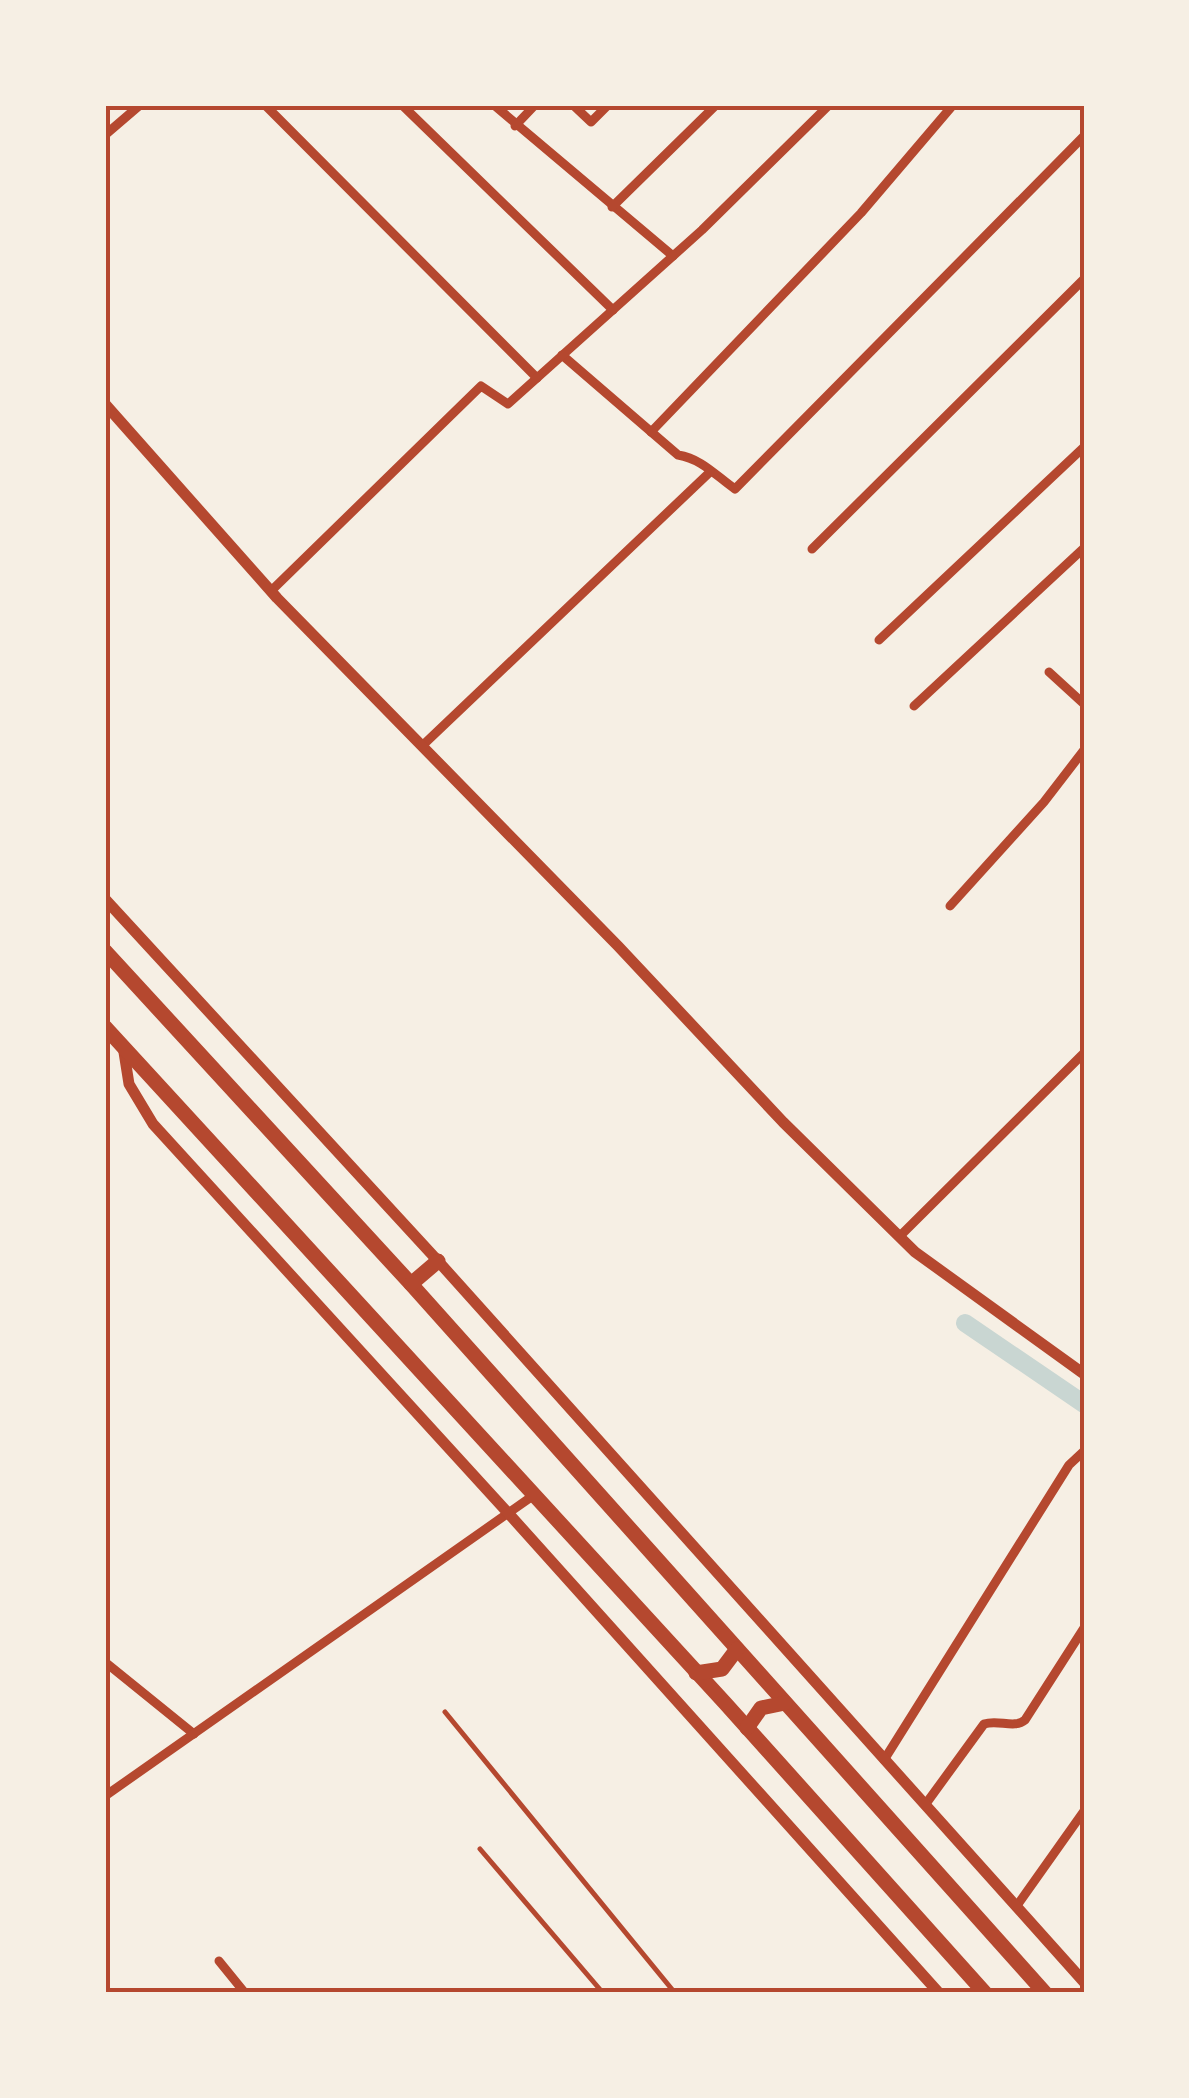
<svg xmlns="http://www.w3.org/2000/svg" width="1189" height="2098" viewBox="0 0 1189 2098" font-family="Cabin,sans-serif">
<rect width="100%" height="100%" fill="#f6efe4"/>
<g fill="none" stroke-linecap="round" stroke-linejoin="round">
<polyline stroke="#c9d6d2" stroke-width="18" points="965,1323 1084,1404"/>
<g stroke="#b5482f" stroke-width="5">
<polyline points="445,1712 675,1993"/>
<polyline points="480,1849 603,1993"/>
</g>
<g stroke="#b5482f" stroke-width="9">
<polyline points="265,105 537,378"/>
<polyline points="402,105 613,310"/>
<polyline points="494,105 673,256"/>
<polyline points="573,105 591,122 608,105"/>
<polyline points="515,126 535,105"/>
<polyline points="105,135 140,105"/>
<polyline points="612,207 716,105"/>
<path d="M562,355L678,455C702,459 715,475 735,489L1084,136"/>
<polyline points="651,432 861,213 953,105"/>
<polyline points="812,549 1084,279"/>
<polyline points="271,591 481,386 508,404 702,230 829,105"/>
<polyline points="879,640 1084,447"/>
<polyline points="1049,672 1084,704"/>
<polyline points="914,706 1084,548"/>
<polyline points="422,746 710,472"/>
<polyline points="950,906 1044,802 1084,750"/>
<polyline points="900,1236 1084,1053"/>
<polyline points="105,1662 194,1734"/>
<polyline points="884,1760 1069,1465 1084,1451"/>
<polyline points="105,1796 534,1495"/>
<path d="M925,1805L984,1724C998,1719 1014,1729 1025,1720L1084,1628"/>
<polyline points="1016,1907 1084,1811"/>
<polyline points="219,1961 245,1993"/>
</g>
<g stroke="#b5482f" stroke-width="11">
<polyline points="105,404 277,598 618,946 783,1122 915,1252 1084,1374"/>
<polyline points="105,899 438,1261 1084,1982"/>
<polyline points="123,1046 129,1084 153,1124 509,1514 939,1993"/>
</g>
<g stroke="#b5482f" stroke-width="15">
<polyline points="105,951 411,1284 1045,1993"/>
<polyline points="105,1027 725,1703 985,1993"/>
<polyline points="411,1284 438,1261"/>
<polyline points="696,1673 722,1669 737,1649"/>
<polyline points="747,1728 761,1708 785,1703"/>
</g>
</g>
<rect width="1189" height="2098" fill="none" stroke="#f6efe4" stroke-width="215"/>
<rect x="108" y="108" width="974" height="1882" fill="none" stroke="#b5482f" stroke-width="4"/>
</svg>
